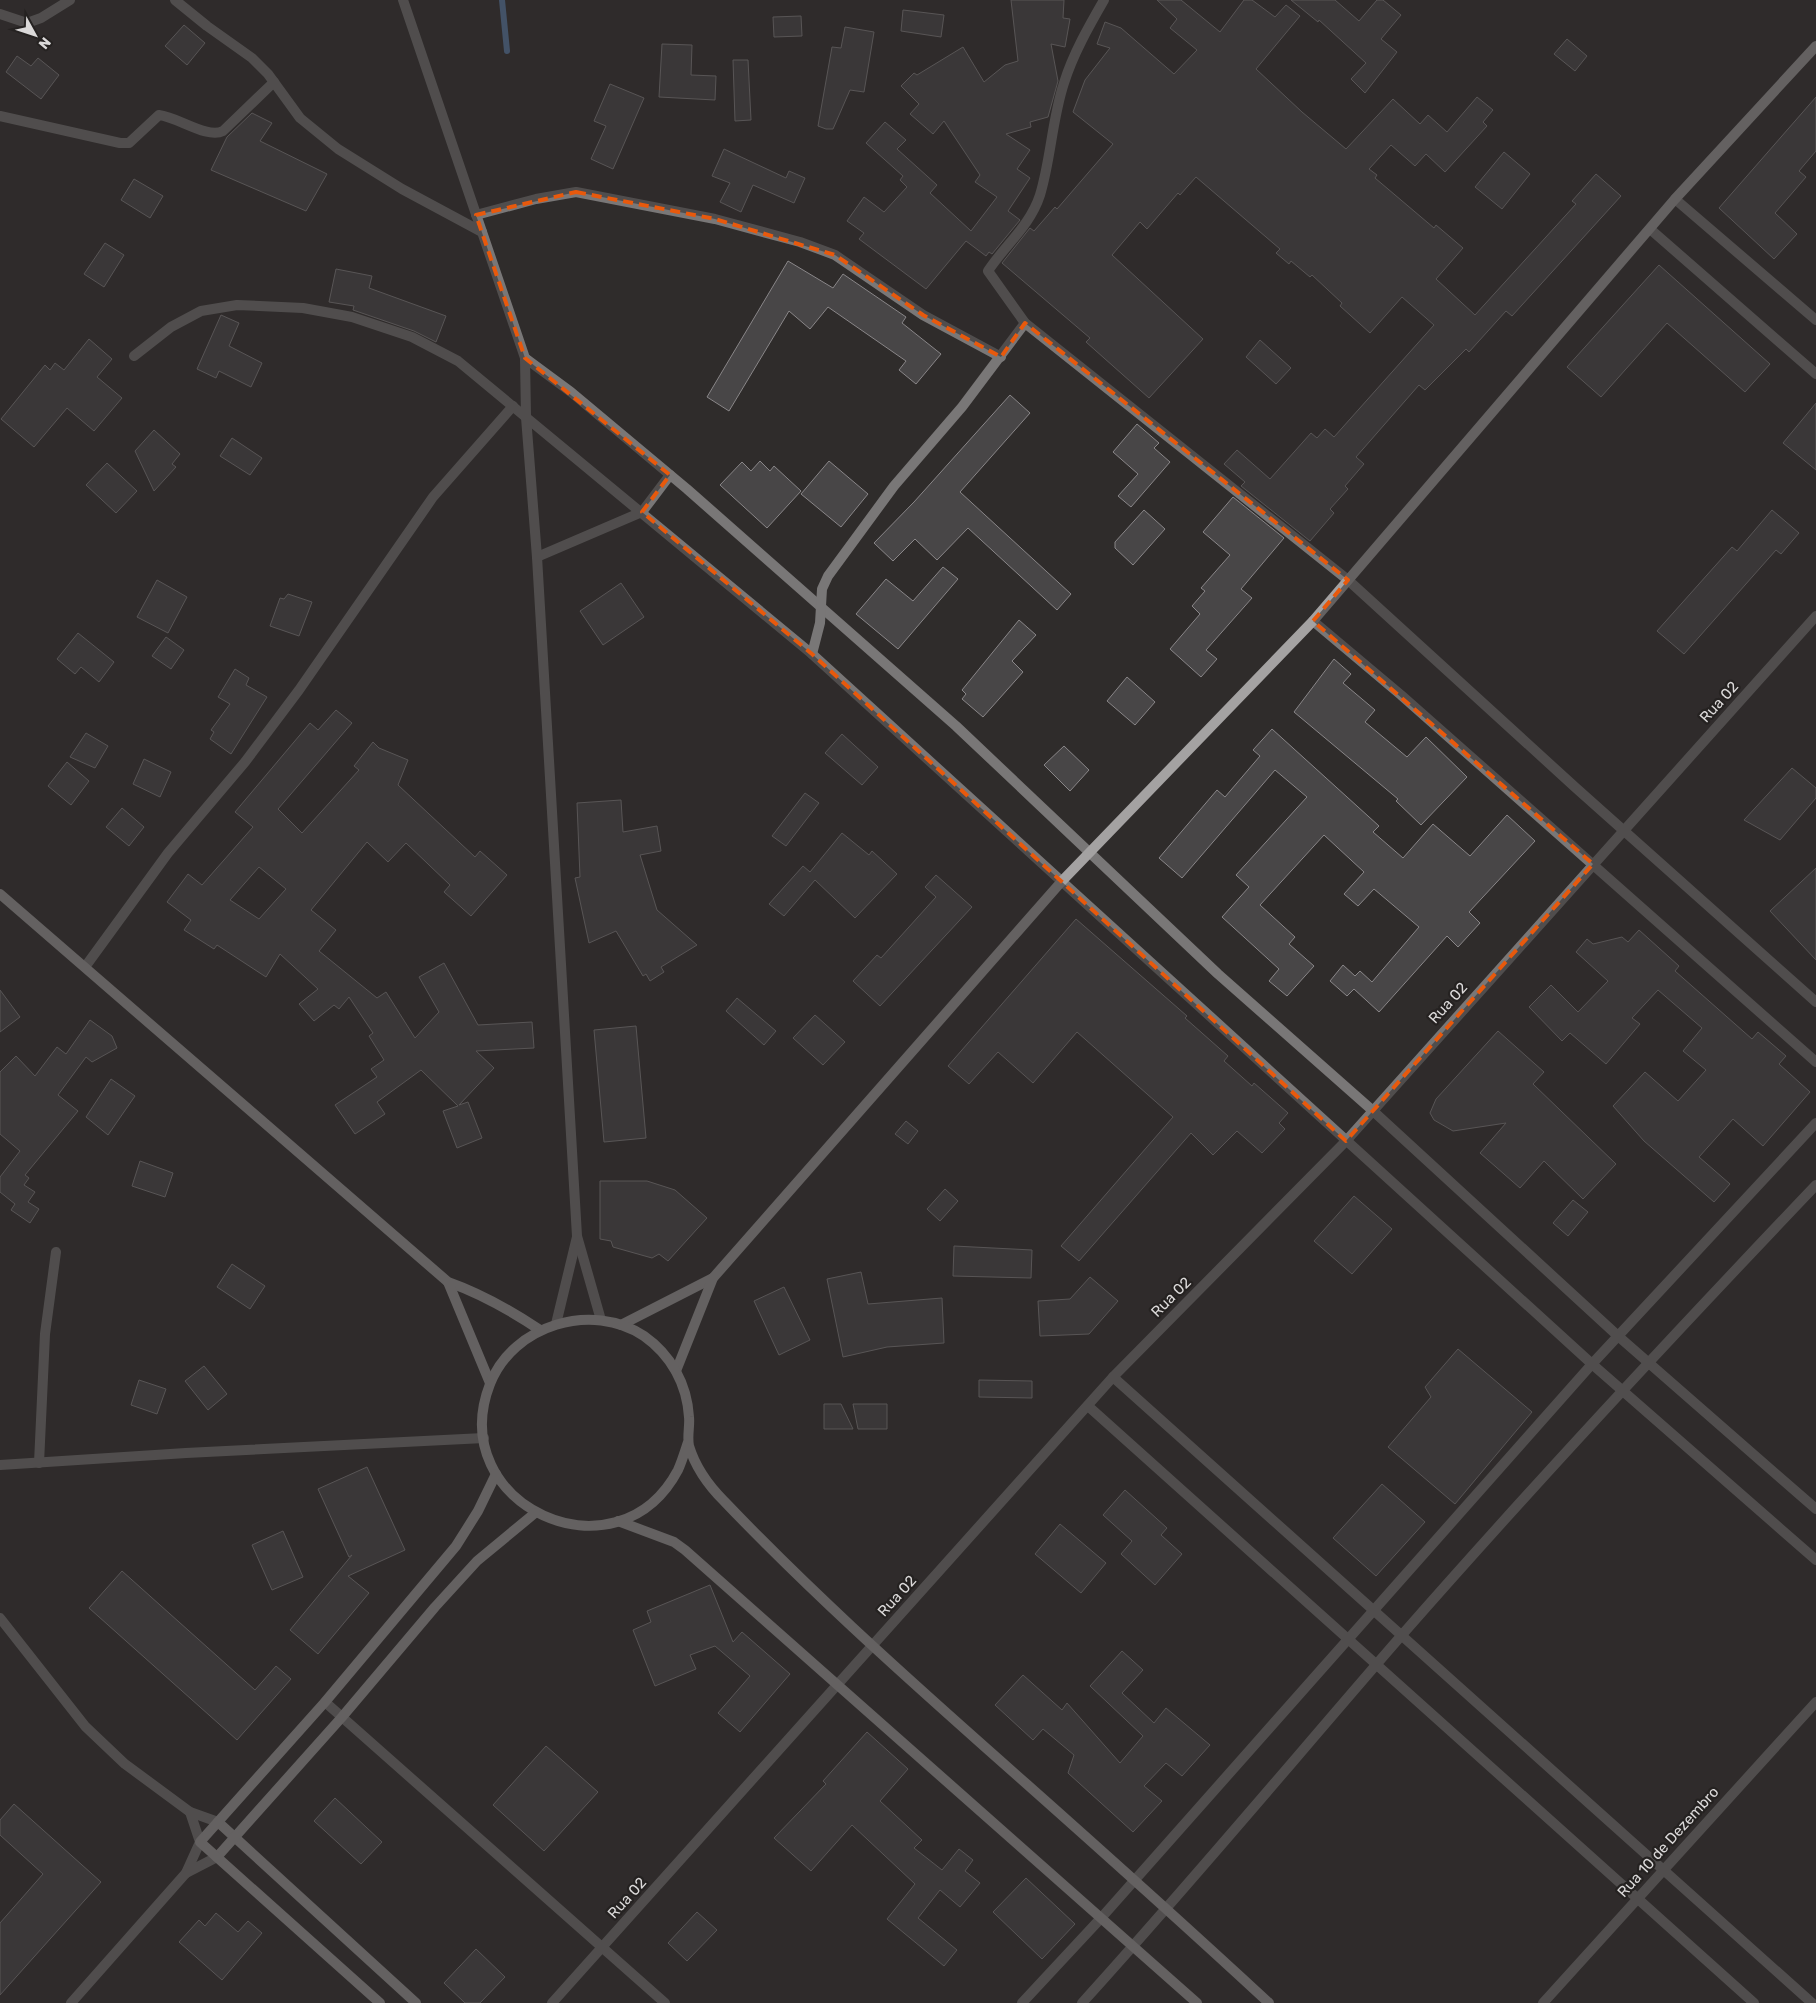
<svg xmlns="http://www.w3.org/2000/svg" width="1816" height="2003" viewBox="0 0 1816 2003" font-family="Rubik,sans-serif">
<rect width="100%" height="100%" fill="#2f2c2b"/>
<g fill="none" stroke-linecap="round" stroke-linejoin="round">
<polyline stroke="#5b80b0" stroke-width="6" points="502,0 507,51"/>
</g>
<g fill="#484647" stroke="#898688" fill-rule="evenodd">
<polygon points="1011,0 1064,0 1063,18 1070,19 1065,47 1051,44 1058,81 1048,117 1030,122 1031,127 1006,134 1030,150 1017,169 1030,178 1008,211 1020,220 992,254 989,252 986,256 966,241 926,289 859,239 864,233 847,221 864,197 884,212 907,187 900,180 903,176 866,143 885,122 906,140 897,149 937,185 930,193 971,231 997,197 975,182 980,175 944,121 933,134 910,114 919,104 901,86 914,73 917,75 963,47 984,82 1005,65 1018,61"/>
<polygon points="1157,0 1181,0 1220,32 1244,0 1252,0 1275,17 1286,5 1300,16 1256,69 1302,112 1346,149 1393,99 1420,124 1428,115 1447,132 1477,97 1493,110 1483,122 1487,126 1445,172 1426,154 1415,166 1391,145 1369,169 1377,175 1375,178 1434,228 1436,225 1463,248 1436,279 1475,315 1576,204 1572,201 1596,174 1621,196 1512,316 1506,311 1469,352 1466,349 1425,390 1419,385 1356,457 1364,464 1345,486 1348,489 1330,509 1334,513 1310,541 1241,486 1245,482 1224,464 1237,450 1270,479 1311,433 1317,438 1325,429 1334,437 1434,325 1402,297 1370,333 1340,306 1342,303 1312,275 1310,277 1291,261 1289,264 1276,253 1280,249 1196,177 1180,195 1178,193 1147,229 1140,222 1112,255 1203,339 1149,398 1086,342 1090,338 1002,263 1030,228 1034,231 1055,207 1057,209 1113,144 1073,112 1085,80 1110,48 1097,44 1105,22 1121,28 1174,74 1197,50 1170,28 1177,19"/>
<polygon points="1291,0 1335,0 1359,21 1377,0 1383,0 1401,15 1381,39 1397,52 1365,93 1351,79 1366,63 1319,20 1318,22"/>
<polygon points="903,10 944,15 941,37 901,31"/>
<polygon points="801,16 802,36 774,37 773,17"/>
<polygon points="184,25 205,43 187,65 165,46"/>
<polygon points="845,27 874,32 864,92 850,90 833,129 826,129 818,126 832,47 841,48"/>
<polygon points="1567,39 1587,56 1575,71 1554,54"/>
<polygon points="662,44 692,45 691,75 716,76 715,100 659,97"/>
<polygon points="17,56 31,66 38,58 59,75 41,99 6,72"/>
<polygon points="733,60 748,60 751,120 735,121"/>
<polygon points="610,84 644,98 613,169 591,159 606,126 594,121"/>
<polygon points="1816,97 1816,151 1799,171 1806,177 1775,213 1797,234 1774,259 1719,208"/>
<polygon points="252,113 272,123 260,141 327,174 306,211 211,170 227,137"/>
<polygon points="724,149 786,178 789,171 805,178 794,203 753,185 741,212 720,202 730,183 712,176"/>
<polygon points="1504,152 1530,174 1502,209 1475,187"/>
<polygon points="134,179 163,196 150,218 121,200"/>
<polygon points="105,243 124,255 104,287 84,274"/>
<polygon points="788,261 833,288 843,274 906,317 902,323 941,354 916,384 899,370 906,361 828,307 810,329 789,311 729,411 707,397"/>
<polygon points="1659,265 1770,364 1745,392 1667,323 1601,397 1567,367"/>
<polygon points="336,269 372,276 369,288 446,316 436,342 414,331 353,310 354,306 329,302"/>
<polygon points="221,315 239,323 229,346 262,363 251,387 219,371 216,378 197,369"/>
<polygon points="89,339 112,359 97,377 122,398 94,431 67,408 34,447 1,419 45,365 50,370 55,363 64,370"/>
<polygon points="1260,340 1291,368 1276,384 1246,357"/>
<polygon points="1010,395 1030,413 960,492 1071,594 1057,610 968,528 937,560 915,539 893,561 874,543 914,502"/>
<polygon points="1816,403 1816,470 1783,443"/>
<polygon points="1137,424 1159,443 1154,448 1170,462 1131,507 1118,496 1138,474 1113,452"/>
<polygon points="154,430 180,454 172,464 176,467 154,491 135,451"/>
<polygon points="232,438 262,458 250,475 220,456"/>
<polygon points="760,461 770,471 774,466 801,491 767,528 720,485 742,462 751,471"/>
<polygon points="829,461 868,494 841,527 801,494"/>
<polygon points="107,463 137,491 116,513 86,485"/>
<polygon points="1233,497 1284,538 1241,589 1252,598 1206,650 1217,659 1201,677 1170,649 1200,614 1192,606 1205,591 1201,588 1230,555 1203,532"/>
<polygon points="1144,510 1165,529 1133,565 1115,548 1115,542"/>
<polygon points="1772,510 1799,533 1781,554 1776,550 1684,654 1657,631 1732,547 1737,551"/>
<polygon points="943,567 958,579 898,649 856,614 886,579 913,601"/>
<polygon points="157,580 187,597 168,633 137,617"/>
<polygon points="621,583 644,617 603,645 580,611"/>
<polygon points="288,594 312,602 299,636 270,626 280,598 284,599"/>
<polygon points="1019,620 1036,635 1012,661 1023,672 983,717 962,699 966,694 962,690"/>
<polygon points="78,633 114,662 99,682 81,667 75,674 57,659"/>
<polygon points="166,637 184,650 171,669 152,656"/>
<polygon points="1334,659 1351,674 1343,683 1375,710 1365,722 1407,757 1426,737 1467,777 1421,825 1396,801 1398,799 1294,712"/>
<polygon points="235,669 249,678 246,685 267,697 231,754 210,739 214,732 211,730 230,704 218,697"/>
<polygon points="1127,677 1155,702 1135,725 1107,701"/>
<path d="M336,710L352,723L278,809L302,833L359,770L354,766L373,742L379,748L408,760L398,785L475,857L480,851L507,875L471,916L444,892L450,885L406,843L388,862L367,842L311,910L336,930L319,951L377,998L386,992L415,1038L439,1012L419,977L444,963L478,1025L532,1022L534,1048L476,1051L494,1068L459,1105L468,1102L482,1138L457,1148L443,1111L458,1106L421,1070L377,1102L385,1114L355,1134L335,1105L377,1077L371,1069L384,1060L369,1036L373,1033L349,997L339,1009L334,1005L314,1021L299,1004L318,989L280,954L266,977L217,945L214,949L184,930L191,920L167,902L188,874L202,885L253,827L235,812L310,723L318,730ZM259,867L286,889L259,919L230,900Z"/>
<polygon points="1272,729 1379,826 1373,832 1403,858 1433,824 1470,856 1507,815 1535,841 1469,912 1480,923 1458,947 1447,936 1379,1012 1354,989 1347,996 1330,981 1343,965 1355,976 1360,971 1372,982 1419,927 1374,889 1358,906 1344,894 1364,872 1324,835 1260,905 1295,937 1289,944 1314,966 1287,996 1269,981 1279,969 1222,917 1249,887 1236,875 1307,797 1275,770 1182,878 1159,858 1217,790 1225,797 1260,756 1253,750"/>
<polygon points="86,733 108,746 95,768 70,757"/>
<polygon points="842,734 878,767 862,785 825,753"/>
<polygon points="1064,746 1089,770 1070,791 1044,765"/>
<polygon points="144,759 171,772 160,797 133,784"/>
<polygon points="67,762 89,781 71,805 48,786"/>
<polygon points="1792,768 1816,788 1816,798 1780,840 1744,820"/>
<polygon points="805,793 819,803 786,846 772,836"/>
<polygon points="621,800 623,832 657,826 661,851 640,855 657,910 697,945 661,967 664,972 650,981 646,974 643,976 616,931 589,943 575,878 580,877 577,803"/>
<polygon points="122,808 144,827 129,846 106,827"/>
<polygon points="842,833 869,855 872,851 897,874 855,918 815,880 784,916 769,904 803,866 810,872"/>
<polygon points="1816,868 1816,960 1770,911"/>
<polygon points="936,875 972,907 880,1006 853,981 877,955 881,958 936,897 925,887"/>
<polygon points="1076,919 1187,1016 1185,1018 1228,1056 1224,1061 1252,1086 1254,1083 1288,1113 1279,1123 1285,1129 1262,1153 1237,1131 1213,1155 1191,1133 1079,1261 1061,1246 1173,1117 1077,1032 1033,1083 998,1052 969,1084 948,1066"/>
<polygon points="1639,930 1679,966 1675,971 1752,1039 1758,1032 1786,1056 1779,1064 1810,1092 1763,1146 1733,1119 1699,1157 1730,1184 1714,1202 1644,1141 1613,1106 1645,1072 1678,1101 1706,1070 1683,1051 1702,1028 1658,990 1632,1018 1640,1024 1606,1064 1570,1033 1562,1041 1529,1007 1551,985 1578,1012 1608,981 1576,952 1587,939 1593,944 1622,937 1628,942"/>
<polygon points="0,990 20,1017 0,1032"/>
<polygon points="737,998 776,1031 764,1045 726,1011"/>
<polygon points="815,1015 845,1042 823,1065 793,1038"/>
<polygon points="90,1020 112,1036 117,1048 92,1062 86,1057 58,1095 78,1111 25,1175 29,1178 24,1185 35,1192 28,1202 39,1209 30,1223 11,1210 15,1204 0,1192 0,1177 20,1151 0,1134 0,1072 16,1056 35,1076 57,1047 66,1054"/>
<polygon points="636,1026 646,1138 604,1142 594,1030"/>
<polygon points="1498,1031 1544,1072 1533,1084 1616,1164 1583,1199 1544,1161 1520,1188 1480,1153 1506,1123 1453,1131 1434,1120 1430,1113 1436,1099"/>
<polygon points="111,1079 135,1096 108,1135 86,1117"/>
<polygon points="906,1121 918,1131 908,1144 895,1134"/>
<polygon points="140,1161 173,1173 165,1197 132,1186"/>
<polygon points="600,1181 647,1181 675,1190 707,1218 668,1261 659,1254 652,1258 613,1247 611,1241 600,1239"/>
<polygon points="945,1189 958,1201 940,1221 927,1209"/>
<polygon points="1354,1196 1392,1229 1352,1274 1314,1241"/>
<polygon points="1573,1200 1588,1212 1568,1236 1553,1223"/>
<polygon points="954,1246 1032,1250 1031,1278 953,1276"/>
<polygon points="232,1264 265,1286 250,1309 217,1287"/>
<polygon points="861,1272 868,1304 942,1298 944,1343 887,1347 843,1357 827,1279"/>
<polygon points="1090,1277 1118,1301 1089,1334 1040,1336 1038,1301 1070,1299"/>
<polygon points="784,1287 810,1340 779,1355 754,1301"/>
<polygon points="1458,1349 1532,1412 1455,1504 1388,1447 1431,1397 1425,1387"/>
<polygon points="204,1366 227,1394 208,1410 185,1381"/>
<polygon points="139,1380 166,1389 157,1414 131,1405"/>
<polygon points="979,1380 1032,1381 1032,1398 979,1397"/>
<polygon points="824,1404 841,1404 853,1429 824,1429"/>
<polygon points="853,1404 887,1404 887,1429 858,1429"/>
<polygon points="367,1467 405,1550 348,1576 369,1593 318,1654 290,1630 352,1555 349,1557 318,1489"/>
<polygon points="1382,1484 1425,1522 1376,1576 1333,1538"/>
<polygon points="1125,1490 1167,1528 1161,1535 1182,1554 1155,1585 1121,1554 1132,1541 1103,1515"/>
<polygon points="1060,1524 1106,1563 1081,1593 1035,1554"/>
<polygon points="283,1531 303,1577 272,1590 252,1545"/>
<polygon points="122,1571 255,1690 276,1666 291,1679 237,1740 89,1608"/>
<polygon points="710,1585 733,1642 742,1632 790,1674 740,1732 718,1713 750,1676 715,1646 690,1655 696,1669 655,1686 633,1630 651,1622 647,1611"/>
<polygon points="1122,1651 1143,1670 1122,1693 1154,1723 1166,1708 1210,1745 1182,1776 1166,1763 1144,1786 1162,1801 1133,1832 1068,1773 1074,1755 1043,1729 1033,1740 995,1705 1023,1675 1062,1710 1067,1703 1120,1763 1143,1736 1090,1686"/>
<polygon points="867,1732 908,1769 880,1801 922,1840 914,1848 942,1870 959,1849 973,1860 965,1871 980,1883 960,1907 940,1890 918,1918 957,1950 944,1966 887,1919 915,1884 852,1825 811,1871 774,1838 826,1784 823,1781"/>
<polygon points="546,1746 598,1792 544,1851 493,1805"/>
<polygon points="335,1798 382,1842 361,1864 314,1821"/>
<polygon points="14,1804 101,1882 0,1995 0,1923 43,1874 0,1835 0,1820"/>
<polygon points="1026,1878 1075,1924 1042,1959 993,1912"/>
<polygon points="697,1912 717,1930 687,1961 668,1943"/>
<polygon points="216,1913 238,1932 248,1921 262,1933 222,1980 179,1942 199,1920 205,1926"/>
<polygon points="476,1949 505,1977 480,2003 465,2003 444,1983"/>
</g>
<g fill="none" stroke-linecap="round" stroke-linejoin="round">
<g stroke="#797777" stroke-width="10">
<polyline points="175,0 207,26 252,58 268,74 300,118 338,149 402,189 482,232"/>
<polyline points="403,0 525,358 526,417 537,557 577,1236 601,1320"/>
<path d="M1104,0C1089,26 1073,54 1064,83C1052,119 1051,159 1040,195C1030,226 1005,245 988,271L1025,323L1348,580L1576,788L1816,1002"/>
<polyline points="0,14 27,23 41,18 70,0"/>
<path d="M0,116L120,143H129L159,115C178,117 207,139 223,131L274,82"/>
<polyline points="1675,199 1816,320"/>
<polyline points="476,215 536,199 576,192 715,219 800,242 835,255 923,315 1001,357"/>
<polyline points="1650,229 1816,374"/>
<polyline points="134,356 171,327 201,311 237,305 303,308 352,317 412,337 458,361 812,654 1592,1364 1816,1560"/>
<polyline points="525,358 571,392 687,489 956,726 1218,974 1372,1110 1618,1336 1816,1509"/>
<polyline points="537,557 642,512 670,475"/>
<polyline points="1313,621 1401,695 1816,1062"/>
<polyline points="812,654 820,623 822,589 828,576 894,486 962,407 1025,323"/>
<polyline points="85,967 168,853 245,762 299,690 433,497 513,406"/>
<polyline points="556,1324 577,1237"/>
<polyline points="1113,1377 1812,2003"/>
<polyline points="1088,1406 1754,2003"/>
<polyline points="39,1463 45,1334 56,1252"/>
<polyline points="0,1465 186,1453 484,1438"/>
<polyline points="0,1618 85,1726 125,1764 190,1812 218,1822"/>
<polyline points="325,1702 665,2003"/>
<polyline points="186,1873 217,1857"/>
<polyline points="71,2003 186,1873 200,1842 190,1812"/>
<polyline points="552,2003 1113,1377 1346,1141 1816,616"/>
<polyline points="1022,2003 1102,1917 1592,1364 1816,1123"/>
<path d="M1082,2003C1191,1883 1295,1758 1401,1636C1536,1482 1675,1333 1816,1185"/>
<polyline points="1543,2003 1816,1702"/>
</g>
<g stroke="#a4a2a2" stroke-width="10">
<path d="M0,894L448,1282C482,1294 510,1310 540,1330"/>
<polyline points="448,1282 490,1383"/>
<polyline points="621,1325 713,1278"/>
<polyline points="676,1371 713,1278 1062,881 1313,621 1675,199 1816,46"/>
<path d="M688,1442C685,1451 682,1461 678,1470C617,1585 443,1505 490,1384C513,1325 592,1301 644,1336C671,1355 687,1384 689,1417C690,1426 687,1436 689,1446C695,1466 709,1486 724,1501C807,1588 896,1668 986,1748C1081,1832 1176,1917 1269,2003"/>
<polyline points="618,1521 674,1542 685,1550 1197,2003"/>
<polyline points="218,1822 416,2003"/>
<polyline points="217,1857 342,1717 435,1607 477,1561 535,1513"/>
<polyline points="380,2003 200,1842 325,1702 456,1546 478,1511 496,1474"/>
</g>
</g>
<path d="M0 0H1816V2003H0ZM576,192L715,219L835,255L923,315L1001,357L1025,323L1348,580L1313,621L1593,864L1346,1141L812,654L642,512L670,475L525,358L476,215Z" fill="#2f2c2b" fill-opacity=".55" fill-rule="evenodd"/>
<path fill="none" stroke="#e8590c" stroke-width="4" stroke-dasharray="10 6" stroke-linejoin="round" d="M576,192L715,219L835,255L923,315L1001,357L1025,323L1348,580L1313,621L1593,864L1346,1141L812,654L642,512L670,475L525,358L476,215Z"/>
<g text-anchor="middle" dominant-baseline="central" stroke-width="4.5" stroke-linejoin="round" paint-order="stroke">
<g font-size="15" fill="#dbd9d9" stroke="#252221">
<text transform="translate(1719 702) rotate(-48)">Rua 02</text>
<text transform="translate(1448 1003) rotate(-48)">Rua 02</text>
<text transform="translate(1171 1297) rotate(-45)">Rua 02</text>
<text transform="translate(897 1596) rotate(-48)">Rua 02</text>
<text transform="translate(1668 1842) rotate(-48)">Rua 10 de Dezembro</text>
<text transform="translate(627 1898) rotate(-48)">Rua 02</text>
</g>
</g>
<g transform="translate(35 35) rotate(130)" stroke="#252221" stroke-width="4" paint-order="stroke">
<path d="M0-4L9 19L0 12L-9 19Z" fill="#dbd9d9"/>
<text y="-8" font-size="14" font-weight="bold" text-anchor="middle" fill="#dbd9d9">N</text>
</g>
</svg>
